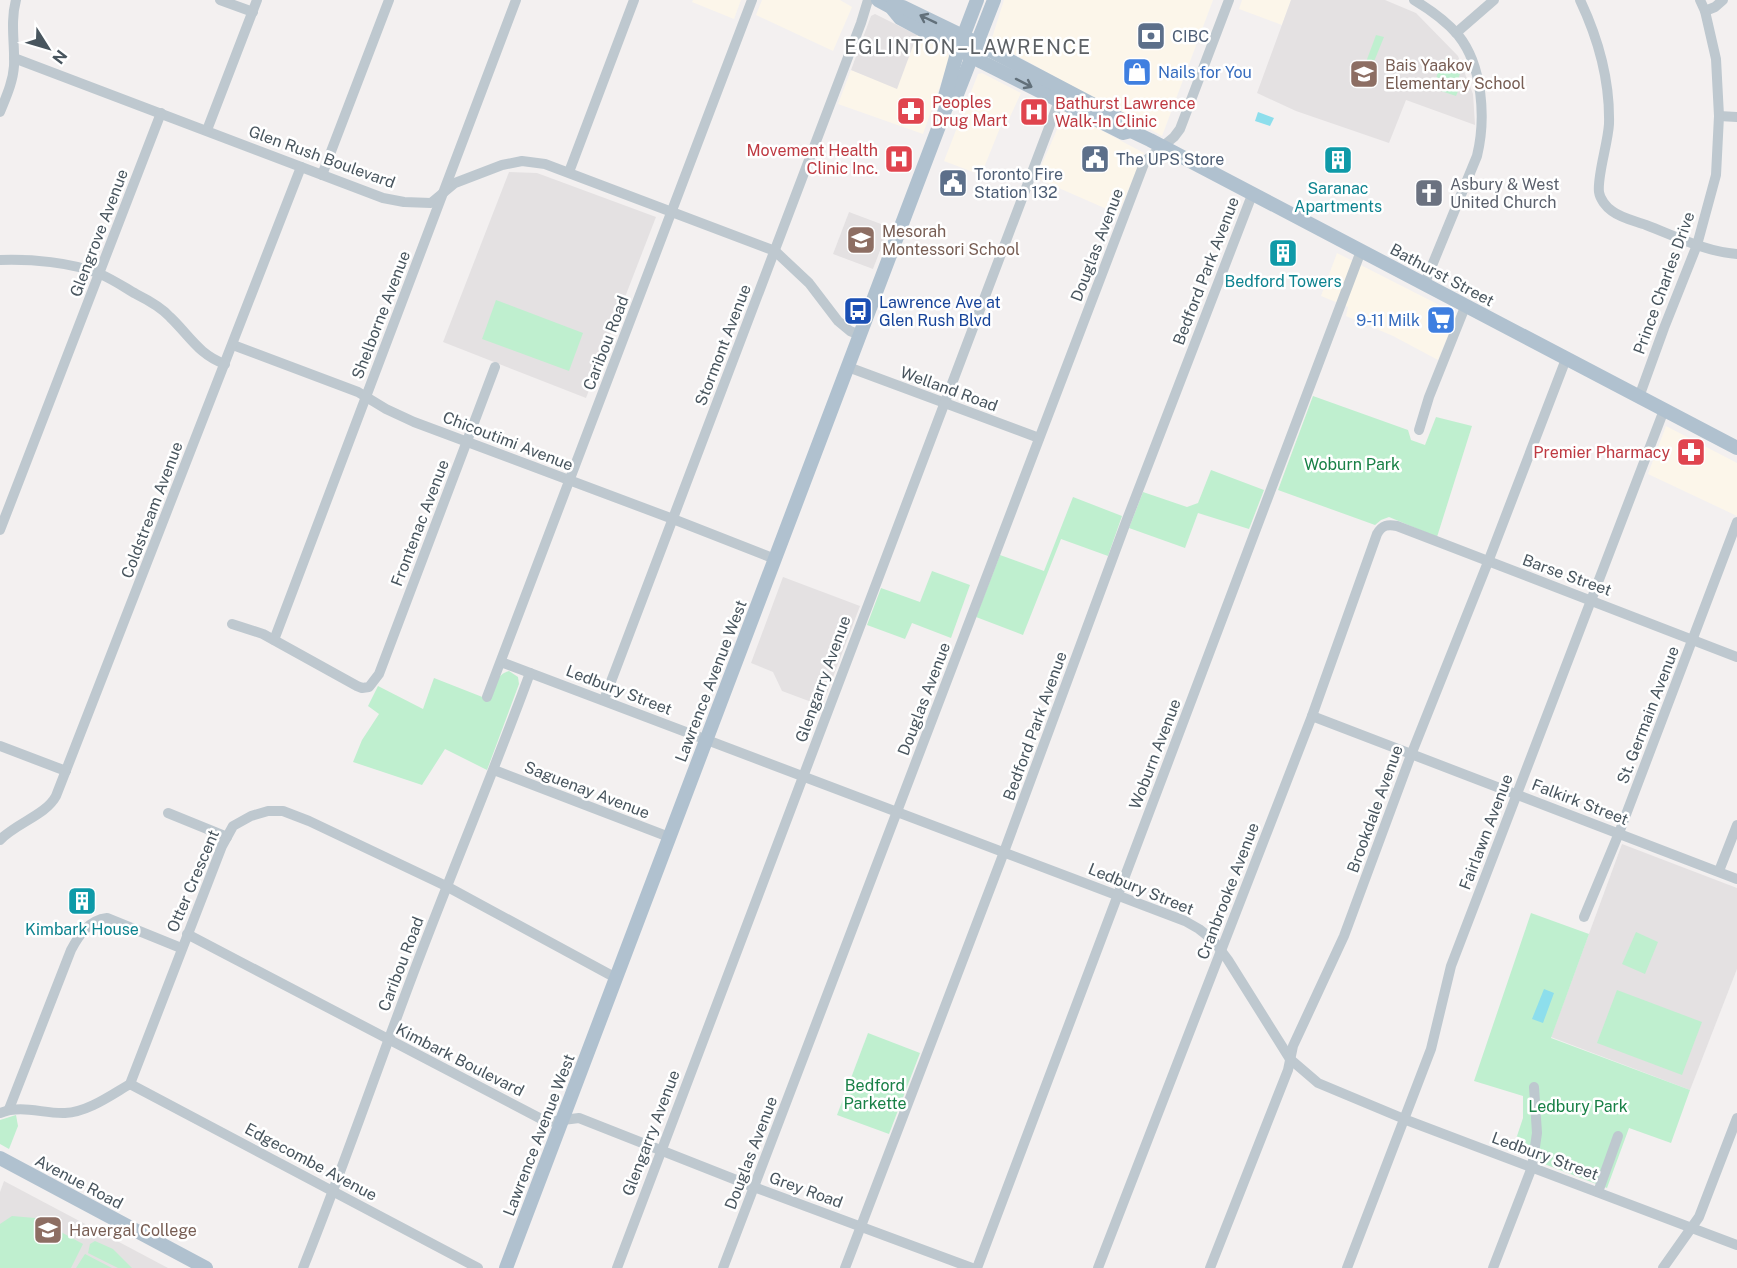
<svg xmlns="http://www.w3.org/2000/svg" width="1737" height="1268" viewBox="0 0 1737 1268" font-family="'Public Sans',sans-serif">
<rect width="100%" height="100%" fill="#f3f0f0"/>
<g fill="#fcf6ea">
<polygon points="693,0 741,0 734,19 692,2"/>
<polygon points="762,0 840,0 852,7 833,51 756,15"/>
<polygon points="1004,0 1213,0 1162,136 991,41"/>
<polygon points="1242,0 1291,0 1282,25 1239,9"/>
<polygon points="917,35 945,49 950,58 923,134 838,104 851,70 897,88"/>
<polygon points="982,73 1021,93 1009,119 1004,118 981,175 944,161 978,74"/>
<polygon points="1065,111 1144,153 1118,214 1036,178"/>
<polygon points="1337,253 1457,314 1438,360 1393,336 1346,316 1348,307 1321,296"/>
<polygon points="1666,426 1737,463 1737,516 1648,474"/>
</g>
<g fill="#e4e1e2">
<polygon points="1291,0 1385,0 1416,13 1458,56 1473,94 1475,125 1406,100 1389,143 1296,111 1257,93"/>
<polygon points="875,14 917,35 897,89 851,70 871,16"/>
<polygon points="509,172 537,173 656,217 586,398 443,342"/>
<polygon points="849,212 889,227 873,269 833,254"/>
<polygon points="783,577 860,606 822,706 782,691 773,672 751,663"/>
<polygon points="1622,844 1737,888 1737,969 1690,1090 1551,1037"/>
<polygon points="4,1181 168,1268 0,1268 0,1192"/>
</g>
<g fill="#bfefcf">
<polygon points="1376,35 1384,37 1373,64 1366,62"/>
<polygon points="1446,58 1460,74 1457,82 1451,81 1461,84 1456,96 1435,89 1434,86 1439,68"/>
<polygon points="496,300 583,333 569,371 482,339"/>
<polygon points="1313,396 1408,430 1411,440 1425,445 1436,417 1472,426 1437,537 1389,517 1381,520 1375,525 1278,490"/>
<polygon points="1211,470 1264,490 1249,529 1198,513 1185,548 1129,528 1143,492 1187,507 1198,503"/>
<polygon points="1073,497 1122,516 1108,556 1061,539 1023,635 976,617 1000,555 1044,571"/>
<polygon points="932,571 970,585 951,638 912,623 905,639 867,625 881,588 920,602"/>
<path d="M509,671L518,677L519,684L487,770L445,749L422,785L353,762L362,740L379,714L368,706L378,686L423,709L434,678L490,700C494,689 496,674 509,671Z"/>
<polygon points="1531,913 1589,934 1551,1038 1690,1090 1671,1143 1629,1128 1607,1188 1539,1162 1513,1148 1523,1118 1523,1096 1474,1081"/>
<polygon points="1636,932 1658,942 1645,974 1622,964"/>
<polygon points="1617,990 1702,1022 1682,1075 1597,1043"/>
<polygon points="868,1033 920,1053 889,1134 837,1115"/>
<polygon points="16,1115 18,1126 9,1149 0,1144 0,1120"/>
<polygon points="12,1216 35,1218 83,1244 71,1268 0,1268 0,1224"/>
<polygon points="95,1241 113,1249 132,1268 118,1268 88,1253 90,1244"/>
<polygon points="85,1254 112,1268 76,1268"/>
</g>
<g fill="#8ddeec">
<polygon points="1258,112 1274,118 1270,126 1255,121"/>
<polygon points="1544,989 1554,993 1543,1023 1532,1019"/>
</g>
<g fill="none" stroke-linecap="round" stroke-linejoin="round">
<g stroke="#bec8cf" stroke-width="10">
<polyline points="220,0 253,12"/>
<path d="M1414,0C1429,9 1446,21 1458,35C1483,66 1486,119 1477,156L1424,285"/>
<path d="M1580,0C1598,38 1610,82 1609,124C1608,143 1597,176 1599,192C1600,199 1606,207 1612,211C1621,218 1635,221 1646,225C1675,236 1706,252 1737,254"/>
<polyline points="1705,11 1715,7 1723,0"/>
<polyline points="1456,33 1494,0"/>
<polyline points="14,58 383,198 404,202 431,203 455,183 502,165 522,161 545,164 775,251 809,283 838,321 850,331 860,335"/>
<path d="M0,112C6,97 13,82 14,66C15,44 10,22 16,0"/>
<polyline points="1719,116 1737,117"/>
<polyline points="207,130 257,0"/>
<polyline points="569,172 634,0"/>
<polyline points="322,175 389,0"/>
<path d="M0,260C31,259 71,262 100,274C112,279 124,287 136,294C148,300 161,307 170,317C189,335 199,355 225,364"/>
<polyline points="233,345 358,392 386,409 414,422 673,519 775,559"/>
<polyline points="848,367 1039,438"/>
<polyline points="1639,397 1664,328 1697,245 1716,175 1719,116 1716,59 1705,11 1700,0"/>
<polyline points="1419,430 1429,397 1465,307"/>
<polyline points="0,530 161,113"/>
<polyline points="232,624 263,634 357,686 362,688 369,687 379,674 495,367"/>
<polyline points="274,640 516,0"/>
<polyline points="501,662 1185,921 1199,929 1213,940 1228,960 1290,1059 1318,1083 1409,1121 1737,1245"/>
<polyline points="487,697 752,0"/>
<polyline points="604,700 861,23 868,0"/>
<polyline points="1312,716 1737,879"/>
<polyline points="0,746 66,771"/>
<polyline points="494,770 669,837"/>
<polyline points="168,813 227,837"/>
<path d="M0,840C16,823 46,815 56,796L301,167"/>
<polyline points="1719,871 1737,825"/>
<polyline points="1584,917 1619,833 1737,522"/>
<polyline points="187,934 547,1122 579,1118 754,1187 972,1268"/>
<polyline points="130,1084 478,1268"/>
<path d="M9,1109L71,950C79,935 89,920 107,918L181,948"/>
<path d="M0,1113C22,1104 43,1114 65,1113C88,1112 111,1095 130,1084L222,846L233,826L251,816L268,811H283L309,821L446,886L616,978"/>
<polyline points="1598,1192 1618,1136"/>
<path d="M303,1268C342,1171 376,1072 413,974C451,873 493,774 530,673"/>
<polyline points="617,1268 1059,101"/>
<polyline points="723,1268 1145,161 1174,137 1180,129 1229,0"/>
<polyline points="845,1268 1001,860 1126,522 1252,195"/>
<polyline points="977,1268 1361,251"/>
<path d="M1098,1268L1312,716L1377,534C1382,525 1388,524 1397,526L1737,657"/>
<polyline points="1210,1268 1288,1070 1293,1046 1344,936 1411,755 1488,562 1566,359"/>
<polyline points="1347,1268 1431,1049 1451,966 1664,410"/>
<polyline points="1493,1268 1532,1167 1537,1133 1534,1087"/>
<polyline points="1663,1268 1699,1217 1737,1118"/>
</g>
<g stroke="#b0c1cf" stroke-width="14">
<polyline points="878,0 891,7 900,18 982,62 1123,133 1131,131 1150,140 1737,448"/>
<polyline points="891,7 903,7 963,36 1130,124 1131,131"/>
<polyline points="947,105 954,102 994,0"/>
<polyline points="0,1158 206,1268"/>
<polyline points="506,1268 947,105 944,100 958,50 977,0"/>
</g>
</g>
<defs><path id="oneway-shaft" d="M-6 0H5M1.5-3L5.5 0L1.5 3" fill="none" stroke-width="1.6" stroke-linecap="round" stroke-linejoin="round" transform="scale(1.5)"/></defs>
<g stroke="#62707a">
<use href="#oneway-shaft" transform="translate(928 19) rotate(-154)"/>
<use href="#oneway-shaft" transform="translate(1024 83) rotate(27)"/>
</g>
<defs>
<g id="bank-square" transform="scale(1.5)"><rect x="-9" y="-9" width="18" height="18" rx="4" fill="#5c6f8a" stroke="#fff"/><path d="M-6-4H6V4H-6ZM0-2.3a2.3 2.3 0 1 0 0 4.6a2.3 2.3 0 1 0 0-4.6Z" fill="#fff"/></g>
<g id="shop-square" transform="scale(1.5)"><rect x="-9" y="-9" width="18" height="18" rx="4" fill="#3f7fe0" stroke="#fff"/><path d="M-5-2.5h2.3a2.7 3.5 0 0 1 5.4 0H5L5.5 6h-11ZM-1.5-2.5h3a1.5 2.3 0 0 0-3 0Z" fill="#fff"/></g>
<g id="school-square" transform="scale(1.5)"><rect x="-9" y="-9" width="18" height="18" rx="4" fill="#8d6e63" stroke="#fff"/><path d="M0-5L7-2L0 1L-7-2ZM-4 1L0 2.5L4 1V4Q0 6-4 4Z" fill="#fff"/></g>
<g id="pharmacy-square" transform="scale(1.5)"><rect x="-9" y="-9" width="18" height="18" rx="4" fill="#e0444e" stroke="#fff"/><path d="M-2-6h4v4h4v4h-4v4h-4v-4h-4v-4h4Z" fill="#fff"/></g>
<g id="hospital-square" transform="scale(1.5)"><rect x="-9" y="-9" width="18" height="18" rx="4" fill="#e0444e" stroke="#fff"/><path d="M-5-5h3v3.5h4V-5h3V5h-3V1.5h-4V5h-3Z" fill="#fff"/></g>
<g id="civic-square" transform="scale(1.5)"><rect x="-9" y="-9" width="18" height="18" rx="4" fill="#5c6f8a" stroke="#fff"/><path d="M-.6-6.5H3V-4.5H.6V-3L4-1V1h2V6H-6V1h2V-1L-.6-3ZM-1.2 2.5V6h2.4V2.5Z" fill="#fff"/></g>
<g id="building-square" transform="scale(1.5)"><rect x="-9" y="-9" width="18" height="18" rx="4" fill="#0f9aa8" stroke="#fff"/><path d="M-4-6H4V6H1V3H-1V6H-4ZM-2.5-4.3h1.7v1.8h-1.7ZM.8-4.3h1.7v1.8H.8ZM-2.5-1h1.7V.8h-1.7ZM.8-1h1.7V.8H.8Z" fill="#fff"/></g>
<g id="church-square" transform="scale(1.5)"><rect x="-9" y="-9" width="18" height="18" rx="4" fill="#6b7280" stroke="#fff"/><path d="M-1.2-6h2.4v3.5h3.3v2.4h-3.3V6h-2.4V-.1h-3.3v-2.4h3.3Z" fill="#fff"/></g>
<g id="bus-square" transform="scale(1.5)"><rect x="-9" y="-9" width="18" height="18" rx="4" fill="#1a4fb4" stroke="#fff"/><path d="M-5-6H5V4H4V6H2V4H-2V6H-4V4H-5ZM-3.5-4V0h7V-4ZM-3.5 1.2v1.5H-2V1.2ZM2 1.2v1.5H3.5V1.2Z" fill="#fff"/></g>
<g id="supermarket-square" transform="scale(1.5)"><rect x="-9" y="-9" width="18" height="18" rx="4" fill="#3f7fe0" stroke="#fff"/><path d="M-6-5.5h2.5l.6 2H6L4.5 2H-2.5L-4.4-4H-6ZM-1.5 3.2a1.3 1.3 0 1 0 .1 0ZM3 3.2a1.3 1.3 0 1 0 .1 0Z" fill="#fff"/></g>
</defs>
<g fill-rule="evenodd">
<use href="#bank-square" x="1151" y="36"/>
<use href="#shop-square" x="1137" y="72"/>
<use href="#school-square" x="1364" y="74"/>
<use href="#pharmacy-square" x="911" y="111"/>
<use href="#hospital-square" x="1034" y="112"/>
<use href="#hospital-square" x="899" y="159"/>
<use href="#civic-square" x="1095" y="159"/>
<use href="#building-square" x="1338" y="160"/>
<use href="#civic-square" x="953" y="183"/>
<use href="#church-square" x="1429" y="193"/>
<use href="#school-square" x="861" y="240"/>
<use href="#building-square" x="1283" y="253"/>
<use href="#bus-square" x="858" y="311"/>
<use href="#supermarket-square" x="1441" y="320"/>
<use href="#pharmacy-square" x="1691" y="452"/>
<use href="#building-square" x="82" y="901"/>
<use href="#school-square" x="48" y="1230"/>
</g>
<g text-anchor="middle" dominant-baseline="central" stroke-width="5" stroke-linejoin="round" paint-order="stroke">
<g font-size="16" fill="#4e5e75" stroke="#fff" text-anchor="start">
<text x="1172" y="36">CIBC</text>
<text x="1116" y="159">The UPS Store</text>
<text x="974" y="174">Toronto Fire<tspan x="974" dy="18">Station 132</tspan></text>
</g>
<g font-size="16" fill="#785e54" stroke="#fff" text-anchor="start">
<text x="1385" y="65">Bais Yaakov<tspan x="1385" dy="18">Elementary School</tspan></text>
<text x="882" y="231">Mesorah<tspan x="882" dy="18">Montessori School</tspan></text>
<text x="69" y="1230">Havergal College</text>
</g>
<g font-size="16" fill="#366cbe" stroke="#fff" text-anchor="start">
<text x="1158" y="72">Nails for You</text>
<text x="1420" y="320" text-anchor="end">9-11 Milk</text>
</g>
<g font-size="16" fill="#be3a42" stroke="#fff" text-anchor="start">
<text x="932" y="102">Peoples<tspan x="932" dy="18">Drug Mart</tspan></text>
<text x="1055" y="103">Bathurst Lawrence<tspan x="1055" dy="18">Walk-In Clinic</tspan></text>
<text x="878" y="150" text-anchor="end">Movement Health<tspan x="878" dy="18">Clinic Inc.</tspan></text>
<text x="1670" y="452" text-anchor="end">Premier Pharmacy</text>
</g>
<g font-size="16" fill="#48555e" stroke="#fff">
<text transform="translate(322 157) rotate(20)">Glen Rush Boulevard</text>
<text transform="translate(99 233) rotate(-69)">Glengrove Avenue</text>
<text transform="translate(1097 245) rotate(-69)">Douglas Avenue</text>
<text transform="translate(1206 271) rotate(-69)">Bedford Park Avenue</text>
<text transform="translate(1442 275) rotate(28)">Bathurst Street</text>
<text transform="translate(1664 283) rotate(-70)">Prince Charles Drive</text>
<text transform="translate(381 315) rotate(-69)">Shelborne Avenue</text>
<text transform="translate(606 343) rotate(-69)">Caribou Road</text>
<text transform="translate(723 345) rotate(-69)">Stormont Avenue</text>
<text transform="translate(949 389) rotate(20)">Welland Road</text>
<text transform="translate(508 441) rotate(21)">Chicoutimi Avenue</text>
<text transform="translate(152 510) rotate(-69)">Coldstream Avenue</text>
<text transform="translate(420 523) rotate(-69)">Frontenac Avenue</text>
<text transform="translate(1567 575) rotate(20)">Barse Street</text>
<text transform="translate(823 679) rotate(-70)">Glengarry Avenue</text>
<text transform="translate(711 681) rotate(-69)">Lawrence Avenue West</text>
<text transform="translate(619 690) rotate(21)">Ledbury Street</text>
<text transform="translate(924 699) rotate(-69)">Douglas Avenue</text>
<text transform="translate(1648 715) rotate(-69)">St. Germain Avenue</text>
<text transform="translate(1035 726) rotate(-70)">Bedford Park Avenue</text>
<text transform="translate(1155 754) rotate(-69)">Woburn Avenue</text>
<text transform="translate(587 790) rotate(21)">Saguenay Avenue</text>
<text transform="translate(1580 802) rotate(21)">Falkirk Street</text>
<text transform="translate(1375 809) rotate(-70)">Brookdale Avenue</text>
<text transform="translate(1486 832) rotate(-69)">Fairlawn Avenue</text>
<text transform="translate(193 881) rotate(-67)">Otter Crescent</text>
<text transform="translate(1141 889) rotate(22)">Ledbury Street</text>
<text transform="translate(1228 891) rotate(-69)">Cranbrooke Avenue</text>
<text transform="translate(401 964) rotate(-69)">Caribou Road</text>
<text transform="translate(460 1060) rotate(27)">Kimbark Boulevard</text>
<text transform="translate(651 1133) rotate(-69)">Glengarry Avenue</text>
<text transform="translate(539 1135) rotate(-69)">Lawrence Avenue West</text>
<text transform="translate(751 1153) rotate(-69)">Douglas Avenue</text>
<text transform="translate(1545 1156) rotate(20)">Ledbury Street</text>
<text transform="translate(311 1162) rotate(28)">Edgecombe Avenue</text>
<text transform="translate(79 1182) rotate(28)">Avenue Road</text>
<text transform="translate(806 1190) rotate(20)">Grey Road</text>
</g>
<g font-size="16" fill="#5b616d" stroke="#fff" text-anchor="start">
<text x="1450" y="184">Asbury &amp; West<tspan x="1450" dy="18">United Church</tspan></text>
</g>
<g font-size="16" fill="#0d838f" stroke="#fff">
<text x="1338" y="188">Saranac<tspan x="1338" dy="18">Apartments</tspan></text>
<text x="1283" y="281">Bedford Towers</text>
<text x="82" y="929">Kimbark House</text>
</g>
<g font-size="16" fill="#164399" stroke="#fff" text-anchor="start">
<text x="879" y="302">Lawrence Ave at<tspan x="879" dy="18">Glen Rush Blvd</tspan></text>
</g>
<g font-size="16" fill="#188046" stroke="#fff">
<text x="1352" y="464">Woburn Park</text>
<text x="875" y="1085">Bedford<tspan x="875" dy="18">Parkette</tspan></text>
<text x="1578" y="1106">Ledbury Park</text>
</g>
<g font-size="20" letter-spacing="1.5" fill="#5d6165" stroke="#fff">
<text x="968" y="47">EGLINTON–LAWRENCE</text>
</g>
</g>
<g transform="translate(48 48) rotate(127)" stroke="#ffffff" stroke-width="4.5" paint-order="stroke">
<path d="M0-4.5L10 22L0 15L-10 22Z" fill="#48555e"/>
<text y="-9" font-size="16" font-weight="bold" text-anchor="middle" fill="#48555e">N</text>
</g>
</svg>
